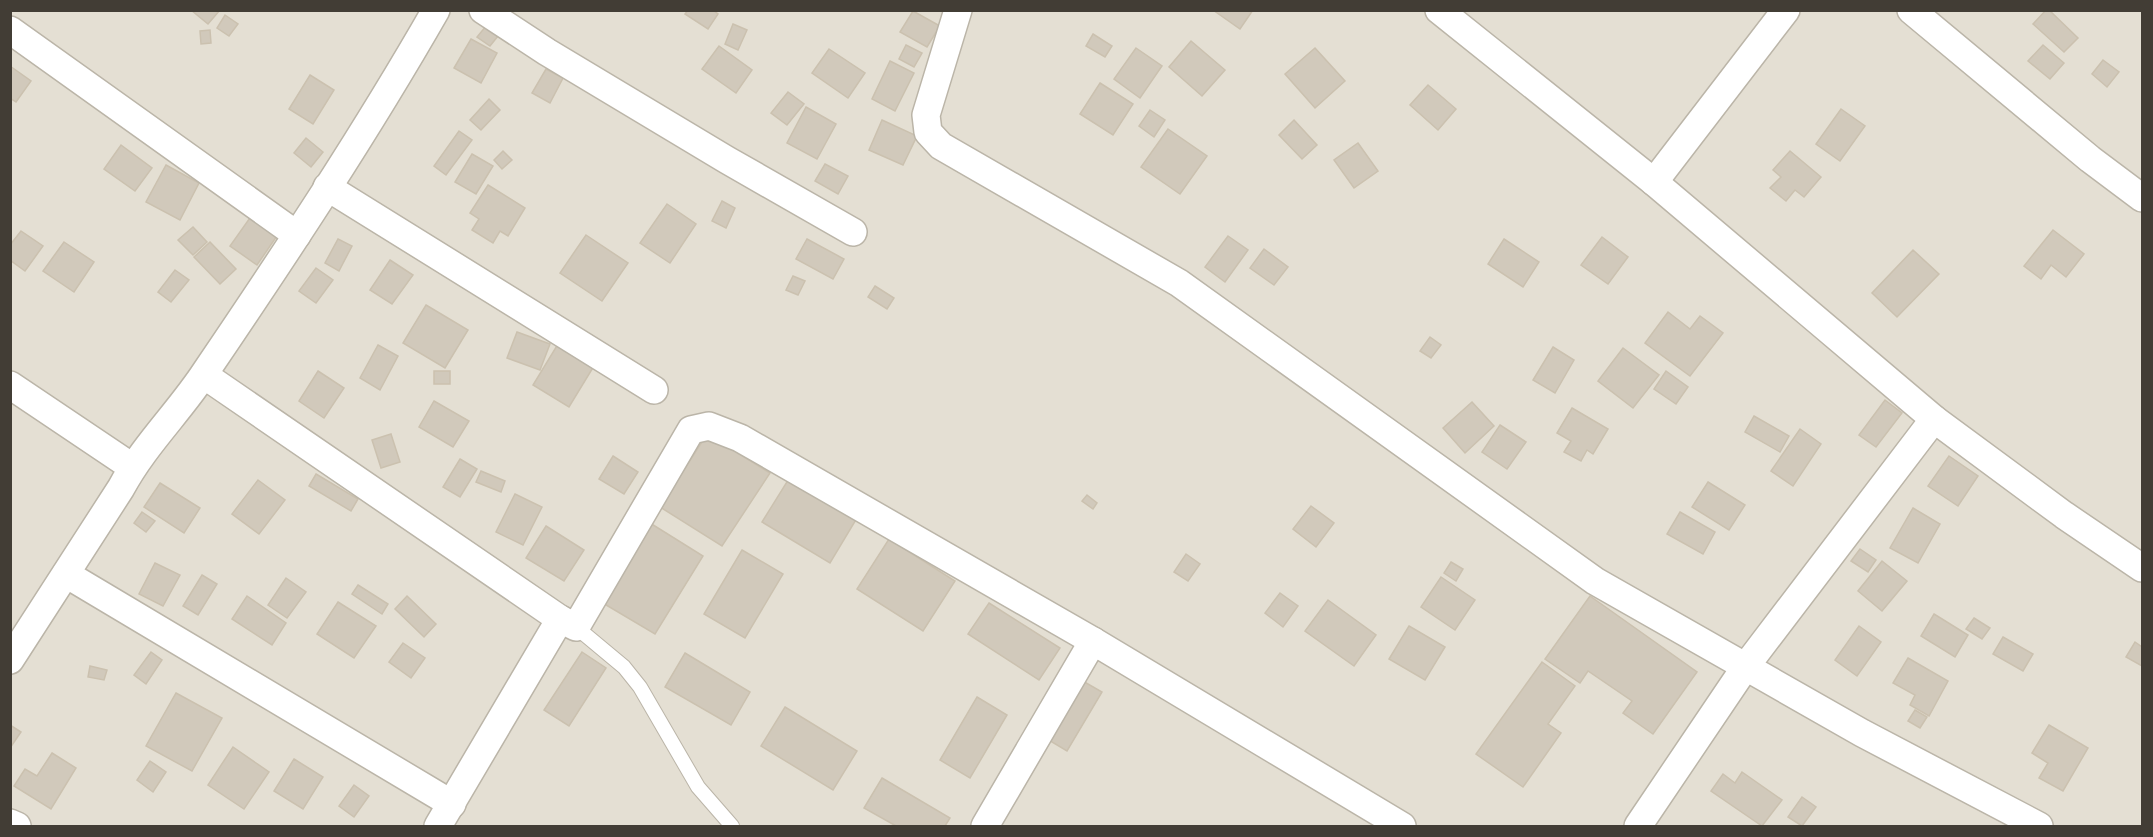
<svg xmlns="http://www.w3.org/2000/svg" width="2153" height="837" viewBox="0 0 2153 837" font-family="Raleway,sans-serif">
<rect width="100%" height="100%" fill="#f0ede5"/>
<rect fill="#e4dfd3" x="11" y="11" width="2131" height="815"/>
<g fill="#d1c9bb" stroke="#cbc1af" stroke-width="1.5">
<polygon points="191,10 220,10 208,24"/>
<polygon points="688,10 713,10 718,14 708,29 685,14"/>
<polygon points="1213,10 1253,10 1240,29"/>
<polygon points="2046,10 2049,10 2078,38 2064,52 2033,24"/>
<polygon points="913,11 940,26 927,47 900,32"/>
<polygon points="225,15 238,24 229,36 217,28"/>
<polygon points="733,24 747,30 738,50 725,44"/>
<polygon points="486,26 498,36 490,46 477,37"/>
<polygon points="210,30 211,43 201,44 200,31"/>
<polygon points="1093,34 1112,46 1105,57 1086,46"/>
<polygon points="471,39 497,53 481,83 454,68"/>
<polygon points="1191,41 1225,70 1202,96 1169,67"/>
<polygon points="906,45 922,53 914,67 899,59"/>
<polygon points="2043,45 2064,63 2050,79 2028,61"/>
<polygon points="719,46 752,70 736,93 702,69"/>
<polygon points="1136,48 1162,66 1140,98 1114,79"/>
<polygon points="1315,48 1345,81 1315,108 1285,74"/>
<polygon points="829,49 865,73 848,98 812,73"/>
<polygon points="2103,60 2119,72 2107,87 2092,74"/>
<polygon points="890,61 914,73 895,111 872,99"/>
<polygon points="10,66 31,81 16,102 10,98"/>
<polygon points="546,69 563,78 550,103 532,93"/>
<polygon points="310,75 334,90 313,124 289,109"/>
<polygon points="1100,83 1133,104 1113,135 1080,114"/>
<polygon points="1428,85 1456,109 1438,130 1410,105"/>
<polygon points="788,92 804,104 787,125 771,113"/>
<polygon points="489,99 500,110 481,130 470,120"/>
<polygon points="806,107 836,124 817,159 787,143"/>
<polygon points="1841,109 1865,126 1840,161 1816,144"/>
<polygon points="1150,110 1165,120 1154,137 1139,126"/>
<polygon points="882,120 917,136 903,165 869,150"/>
<polygon points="1294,120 1317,145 1302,159 1279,135"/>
<polygon points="1168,129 1207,156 1180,194 1141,167"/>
<polygon points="459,131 472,140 446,175 434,166"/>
<polygon points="306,138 323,152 311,167 294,153"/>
<polygon points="1358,143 1378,171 1354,188 1334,160"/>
<polygon points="121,145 152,168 135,191 104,169"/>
<polygon points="503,151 512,160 502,169 494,160"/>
<polygon points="1790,151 1821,177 1804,197 1795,190 1786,201 1770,188 1781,177 1773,170"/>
<polygon points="472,154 493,166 476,194 455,182"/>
<polygon points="825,164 848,176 838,194 815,181"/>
<polygon points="166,165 199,183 180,220 146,202"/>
<polygon points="488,185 525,208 508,236 500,231 493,243 472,230 479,219 470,213"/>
<polygon points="722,201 735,208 726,228 712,221"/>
<polygon points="667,204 696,224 670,263 640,243"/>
<polygon points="252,215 279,233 257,265 230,246"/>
<polygon points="193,227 207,242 193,255 178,240"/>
<polygon points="2053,230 2084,254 2066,277 2051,265 2041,279 2024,266"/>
<polygon points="21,231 43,246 25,271 10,260 10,245"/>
<polygon points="586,235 628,263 602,301 560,273"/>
<polygon points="1228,236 1248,250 1225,282 1205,267"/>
<polygon points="1602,237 1628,257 1608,284 1581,265"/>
<polygon points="338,239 352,246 339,271 325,263"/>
<polygon points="807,239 844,259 833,279 796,259"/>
<polygon points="1504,239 1539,262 1523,287 1488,264"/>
<polygon points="64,242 94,262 74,292 43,271"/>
<polygon points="210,242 236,269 220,284 194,257"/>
<polygon points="1264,249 1288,267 1274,285 1250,268"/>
<polygon points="1913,250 1939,274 1897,317 1872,293"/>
<polygon points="390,260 413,275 392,304 370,290"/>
<polygon points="316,268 333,280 316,303 299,291"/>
<polygon points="175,270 189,280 171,302 158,292"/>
<polygon points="793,276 805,281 798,295 786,290"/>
<polygon points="875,286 894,298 887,309 868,297"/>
<polygon points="426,305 468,330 445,368 403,343"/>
<polygon points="1668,312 1690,329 1700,316 1723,333 1690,376 1645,343"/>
<polygon points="517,332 550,344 540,370 507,358"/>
<polygon points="1430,337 1441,345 1431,358 1420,351"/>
<polygon points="558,344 594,366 569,407 533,385"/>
<polygon points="378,345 398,356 380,390 360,378"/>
<polygon points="1553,347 1574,360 1555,393 1533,380"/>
<polygon points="1623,348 1659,375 1633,408 1598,381"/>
<polygon points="318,371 344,388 324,418 299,401"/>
<rect x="434" y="371" width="16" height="13"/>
<polygon points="1666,371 1688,387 1676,404 1654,389"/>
<polygon points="1885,400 1902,413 1876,447 1859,435"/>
<polygon points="434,401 469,421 453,447 419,427"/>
<polygon points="1472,402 1494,426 1465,453 1443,428"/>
<polygon points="1572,408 1608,429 1593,454 1587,450 1581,461 1564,452 1571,441 1557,433"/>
<polygon points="1754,416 1789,436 1780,452 1745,432"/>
<polygon points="1500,425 1526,442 1507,469 1482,452"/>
<polygon points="1800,429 1821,444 1793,486 1771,471"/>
<polygon points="391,434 400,462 381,468 372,440"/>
<polygon points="707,434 770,473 722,546 660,507"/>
<polygon points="613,456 638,472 624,494 599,479"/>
<polygon points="1949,456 1978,476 1958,506 1928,486"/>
<polygon points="460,459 477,469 460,497 443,487"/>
<polygon points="481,471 505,481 501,492 476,482"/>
<polygon points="316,474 358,499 351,511 309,486"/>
<polygon points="790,477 857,518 830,563 762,522"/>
<polygon points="258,480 285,500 259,534 232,514"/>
<polygon points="1708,482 1745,505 1729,530 1692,507"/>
<polygon points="160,483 200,508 184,533 144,507"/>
<polygon points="515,494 542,507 523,545 496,532"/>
<polygon points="1087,495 1097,503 1093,509 1082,501"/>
<polygon points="1311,506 1334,523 1316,547 1293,529"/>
<polygon points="1913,508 1940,524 1918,563 1890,548"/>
<polygon points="142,512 155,521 146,532 134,523"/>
<polygon points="1680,512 1715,532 1703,554 1667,534"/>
<polygon points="650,523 703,556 655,634 601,602"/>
<polygon points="546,526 584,550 564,581 526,558"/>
<polygon points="889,539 955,581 923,631 857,589"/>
<polygon points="1860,549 1876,560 1868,572 1851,561"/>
<polygon points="742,550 783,574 745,638 704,614"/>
<polygon points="1186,554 1200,564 1188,581 1174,572"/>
<polygon points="1882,561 1907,581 1882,611 1858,591"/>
<polygon points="1451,562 1463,569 1456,581 1444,573"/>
<polygon points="155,563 180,575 163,606 139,594"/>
<polygon points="202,575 217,584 198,615 183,606"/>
<polygon points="1441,577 1475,600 1455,630 1421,607"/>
<polygon points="286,578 306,592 287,618 268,605"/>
<polygon points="358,585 388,604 382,614 352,594"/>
<polygon points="1280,593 1298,606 1283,627 1265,613"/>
<polygon points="247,596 286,623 272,645 232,619"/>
<polygon points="407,596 436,624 424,637 395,609"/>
<polygon points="1590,596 1697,672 1653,734 1623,713 1632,701 1588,671 1580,683 1545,659"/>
<polygon points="1328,600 1376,635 1354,666 1305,631"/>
<polygon points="338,602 376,626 354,658 317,634"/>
<polygon points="989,603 1060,648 1039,680 968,634"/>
<polygon points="1934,614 1968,635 1955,657 1921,636"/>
<polygon points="1974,618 1990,628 1982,639 1966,629"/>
<polygon points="1409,626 1445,647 1425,680 1389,659"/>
<polygon points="1859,626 1881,642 1857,676 1835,660"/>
<polygon points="2003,637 2033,654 2023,671 1993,654"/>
<polygon points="2135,642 2142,647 2142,666 2126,657"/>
<polygon points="403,643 425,658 411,678 389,662"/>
<polygon points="151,652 162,660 146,684 134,675"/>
<polygon points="582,652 606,668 569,726 544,710"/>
<polygon points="685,653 750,692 731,725 665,687"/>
<polygon points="1908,658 1948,681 1929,716 1910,705 1915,695 1893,683"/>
<polygon points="1542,662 1575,686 1548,724 1561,733 1523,787 1476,754"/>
<polygon points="90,666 107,670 104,680 88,677"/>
<polygon points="1081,680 1102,692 1067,751 1047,739"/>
<polygon points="176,693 222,718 192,771 146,746"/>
<polygon points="977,697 1007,715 970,778 940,760"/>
<polygon points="785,707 857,751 833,790 761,746"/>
<polygon points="1915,710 1927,717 1920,728 1908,721"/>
<polygon points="10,725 21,732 10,748"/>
<polygon points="2049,725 2088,748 2063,791 2039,778 2048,763 2032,753"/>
<polygon points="233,747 269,772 244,809 208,785"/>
<polygon points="52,753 76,768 51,809 14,786 25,769 37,776"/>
<polygon points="294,759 323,777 303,809 274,791"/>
<polygon points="150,761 166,772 153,792 137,780"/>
<polygon points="1742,772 1782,800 1762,826 1711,791 1723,774 1735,783"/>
<polygon points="882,778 950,818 945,826 896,826 864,808"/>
<polygon points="354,785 369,796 354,817 339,806"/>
<polygon points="1802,797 1816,807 1802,826 1788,817"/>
</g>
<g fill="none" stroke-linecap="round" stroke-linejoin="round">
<g stroke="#bbb5a8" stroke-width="16">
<polyline id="lane" points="576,627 624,667 640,687 698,787 732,826"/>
</g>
<g stroke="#bbb5a8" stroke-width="30">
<g id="street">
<polyline points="483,10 547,52 727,160 853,232"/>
<polyline points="958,10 926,115 928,132 941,146 1179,283 1595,581 1862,733 2039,826"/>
<polyline points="1439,10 1654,182 1934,419 1746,666 1638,826"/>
<polyline points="1911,10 2090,159 2142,198"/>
<polyline points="10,30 297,235"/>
<polyline points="1654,182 1786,10"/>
<polyline points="327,187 654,390"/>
<polyline points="204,375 560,619 576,627 691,430 709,426 740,438 1093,641 1402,826"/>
<polyline points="10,385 132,467"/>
<polyline points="1934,419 2064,515 2142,568"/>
<polyline points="66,574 452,804"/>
<path d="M10,660L121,488C144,445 180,411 206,371C286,253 365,134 436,10"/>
<polyline points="10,823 17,826"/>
<polyline points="438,826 560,619"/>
<polyline points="985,826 1093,641"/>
</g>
</g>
<use href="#lane" stroke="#fff" stroke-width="14"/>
<use href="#street" stroke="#fff" stroke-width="27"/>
</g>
<rect width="2153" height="837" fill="none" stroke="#423d35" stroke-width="24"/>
</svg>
